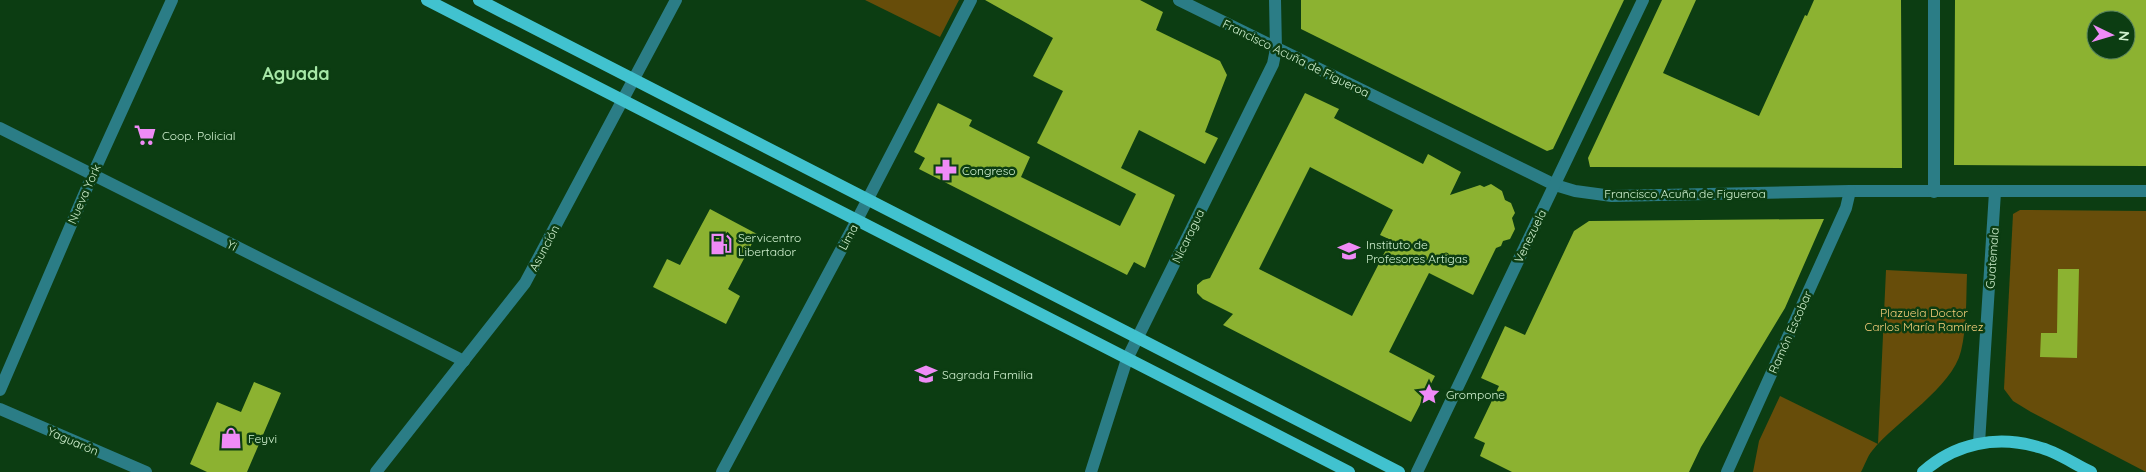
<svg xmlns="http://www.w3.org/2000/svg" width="2146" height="472" viewBox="0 0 2146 472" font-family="Quicksand,sans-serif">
<rect width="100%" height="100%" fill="#0c3d12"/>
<g fill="#674d0a">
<polygon points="865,0 959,0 940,37"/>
<polygon points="2020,210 2146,211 2146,472 2031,412 2013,401 2004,389 2013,214"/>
<path d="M1886,270L1967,274C1966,299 1967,327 1961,351C1952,388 1896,421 1872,451C1867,457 1865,465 1861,472H1753L1759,441L1780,396L1878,444Z"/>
</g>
<g fill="#8cb231" fill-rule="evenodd">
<polygon points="985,0 1140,0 1163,12 1156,30 1220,61 1227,75 1205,132 1218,138 1205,164 1139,130 1121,168 1175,195 1145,268 1134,262 1127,275 919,169 925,158 914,152 938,103 972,120 969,126 1030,157 1021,177 1120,226 1136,194 1037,143 1063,91 1033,76 1053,38"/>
<polygon points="1301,0 1624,0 1553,149 1547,151 1301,29"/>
<polygon points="1662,0 1696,0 1663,73 1759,116 1805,15 1807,16 1814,0 1901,0 1902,168 1590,167 1588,158"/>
<path d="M1955,0H2146V166L1954,165ZM2096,20H2126V50H2096Z"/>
<path d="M1305,93L1339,109L1334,118L1423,164L1428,154L1461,172L1450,195L1480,185L1484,187L1491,184L1502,191L1505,200L1511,203L1515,213L1512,218L1515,229L1510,239L1503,241L1501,246L1496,248L1473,295L1429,273L1389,352L1435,376L1411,422L1223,325L1233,314L1203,299L1197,293V285L1203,280L1210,278ZM1310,167L1393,210L1380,235L1391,240L1352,316L1259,269Z"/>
<polygon points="710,209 757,234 728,289 740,296 726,324 653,287 667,259 680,265"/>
<polygon points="1824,219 1785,308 1701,447 1689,472 1512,472 1480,456 1485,443 1474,438 1499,386 1481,378 1505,326 1525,335 1574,231 1589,221"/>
<polygon points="2058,269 2079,269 2077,358 2040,357 2041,333 2057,333"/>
<polygon points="254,382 281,393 247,472 207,472 190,464 217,402 241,412"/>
</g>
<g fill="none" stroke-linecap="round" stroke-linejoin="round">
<g stroke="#2b7d86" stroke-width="12">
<polyline points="1179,0 1555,185 1575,191 1612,196 1850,191 2146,191"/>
<polyline points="0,128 464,361"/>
<polyline points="1934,192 1934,0"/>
<polyline points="0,390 92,176 172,0"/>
<polyline points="0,409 146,472"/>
<polyline points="1979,443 1995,192"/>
<polyline points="376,472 525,283 676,0"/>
<polyline points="722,472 857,220 971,0"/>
<polyline points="1091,472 1127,359 1273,64 1276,49 1275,0"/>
<polyline points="1417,472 1643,0"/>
<polyline points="1727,472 1846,208 1850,191"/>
</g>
<g stroke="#41c2cf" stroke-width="12">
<polyline points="427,0 1349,472"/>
<polyline points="479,0 1399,472"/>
<path d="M1923,472C1955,443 1997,435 2038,447C2056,451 2074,464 2091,472"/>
</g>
</g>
<defs>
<g id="supermarket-bare" transform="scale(1.725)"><path d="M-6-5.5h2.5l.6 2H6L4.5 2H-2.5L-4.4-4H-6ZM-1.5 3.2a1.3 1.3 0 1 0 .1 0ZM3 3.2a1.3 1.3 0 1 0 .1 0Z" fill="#ef8bf6" stroke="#0c3d12" stroke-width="2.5" paint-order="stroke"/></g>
<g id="pharmacy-bare" transform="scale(1.725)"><path d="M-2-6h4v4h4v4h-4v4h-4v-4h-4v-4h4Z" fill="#ef8bf6" stroke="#0c3d12" stroke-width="2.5" paint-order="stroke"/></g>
<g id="fuel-bare" transform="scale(1.725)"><path d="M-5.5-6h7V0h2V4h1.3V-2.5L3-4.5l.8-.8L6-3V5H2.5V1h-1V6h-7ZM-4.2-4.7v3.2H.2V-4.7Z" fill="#ef8bf6" stroke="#0c3d12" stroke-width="2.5" paint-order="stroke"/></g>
<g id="university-bare" transform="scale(1.725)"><path d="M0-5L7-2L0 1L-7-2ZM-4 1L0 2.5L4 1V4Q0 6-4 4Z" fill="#ef8bf6" stroke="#0c3d12" stroke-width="2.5" paint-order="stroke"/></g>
<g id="school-bare" transform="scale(1.725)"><path d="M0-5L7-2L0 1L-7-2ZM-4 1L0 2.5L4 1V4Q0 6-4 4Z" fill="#ef8bf6" stroke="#0c3d12" stroke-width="2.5" paint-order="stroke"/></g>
<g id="sight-bare" transform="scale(1.725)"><path d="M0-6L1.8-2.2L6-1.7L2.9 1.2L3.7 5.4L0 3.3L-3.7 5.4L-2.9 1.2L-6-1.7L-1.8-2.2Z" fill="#ef8bf6" stroke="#0c3d12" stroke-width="2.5" paint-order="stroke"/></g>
<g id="shop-bare" transform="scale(1.725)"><path d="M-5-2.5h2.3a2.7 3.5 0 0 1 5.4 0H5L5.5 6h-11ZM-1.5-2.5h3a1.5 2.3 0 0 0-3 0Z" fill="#ef8bf6" stroke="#0c3d12" stroke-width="2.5" paint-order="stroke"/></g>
</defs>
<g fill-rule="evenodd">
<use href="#supermarket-bare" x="145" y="135"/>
<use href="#pharmacy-bare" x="946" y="170"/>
<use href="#fuel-bare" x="721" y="244"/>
<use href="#university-bare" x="1349" y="251"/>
<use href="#school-bare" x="926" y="374"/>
<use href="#sight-bare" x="1429" y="394"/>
<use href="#shop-bare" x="231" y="438"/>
</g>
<g text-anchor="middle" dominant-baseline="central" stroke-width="5" stroke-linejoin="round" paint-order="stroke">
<g font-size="12" fill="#d1f1d0" stroke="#0c3d12">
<text transform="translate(1296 58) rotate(26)">Francisco Acuña de Figueroa</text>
<text x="1685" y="193">Francisco Acuña de Figueroa</text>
<text transform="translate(84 194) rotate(-66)">Nueva York</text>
<text transform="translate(1188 236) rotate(-64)">Nicaragua</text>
<text transform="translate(1530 236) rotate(-64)">Venezuela</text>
<text transform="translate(848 237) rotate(-62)">Lima</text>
<text transform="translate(232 245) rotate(27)">Yi</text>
<text transform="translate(544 248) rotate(-62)">Asunción</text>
<text transform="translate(1992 258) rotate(-86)">Guatemala</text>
<text transform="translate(1790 332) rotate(-66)">Ramón Escobar</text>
<text transform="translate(73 441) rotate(23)">Yaguarón</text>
</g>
<g font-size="12" fill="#d1f1d0" stroke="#0c3d12" text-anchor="start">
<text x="162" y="135">Coop. Policial</text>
<text x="962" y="170">Congreso</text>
<text x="738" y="237">Servicentro<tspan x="738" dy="14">Libertador</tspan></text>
<text x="1366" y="244">Instituto de<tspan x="1366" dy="14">Profesores Artigas</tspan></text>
<text x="942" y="374">Sagrada Familia</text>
<text x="1446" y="394">Grompone</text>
<text x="248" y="438">Feyvi</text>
</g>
<g font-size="12" fill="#f8d07c" stroke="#0c3d12">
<text x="1924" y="312">Plazuela Doctor<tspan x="1924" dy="14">Carlos María Ramírez</tspan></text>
</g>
<g font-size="18" font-weight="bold" fill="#a7e8a7" stroke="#0c3d12">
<text x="296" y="73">Aguada</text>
</g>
</g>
<g transform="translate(2111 35) rotate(95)"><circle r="24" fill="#0c3d12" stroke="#5b855e"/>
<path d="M0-4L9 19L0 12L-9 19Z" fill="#ef8bf6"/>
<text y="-8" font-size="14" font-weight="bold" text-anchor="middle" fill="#d1f1d0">N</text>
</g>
</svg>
